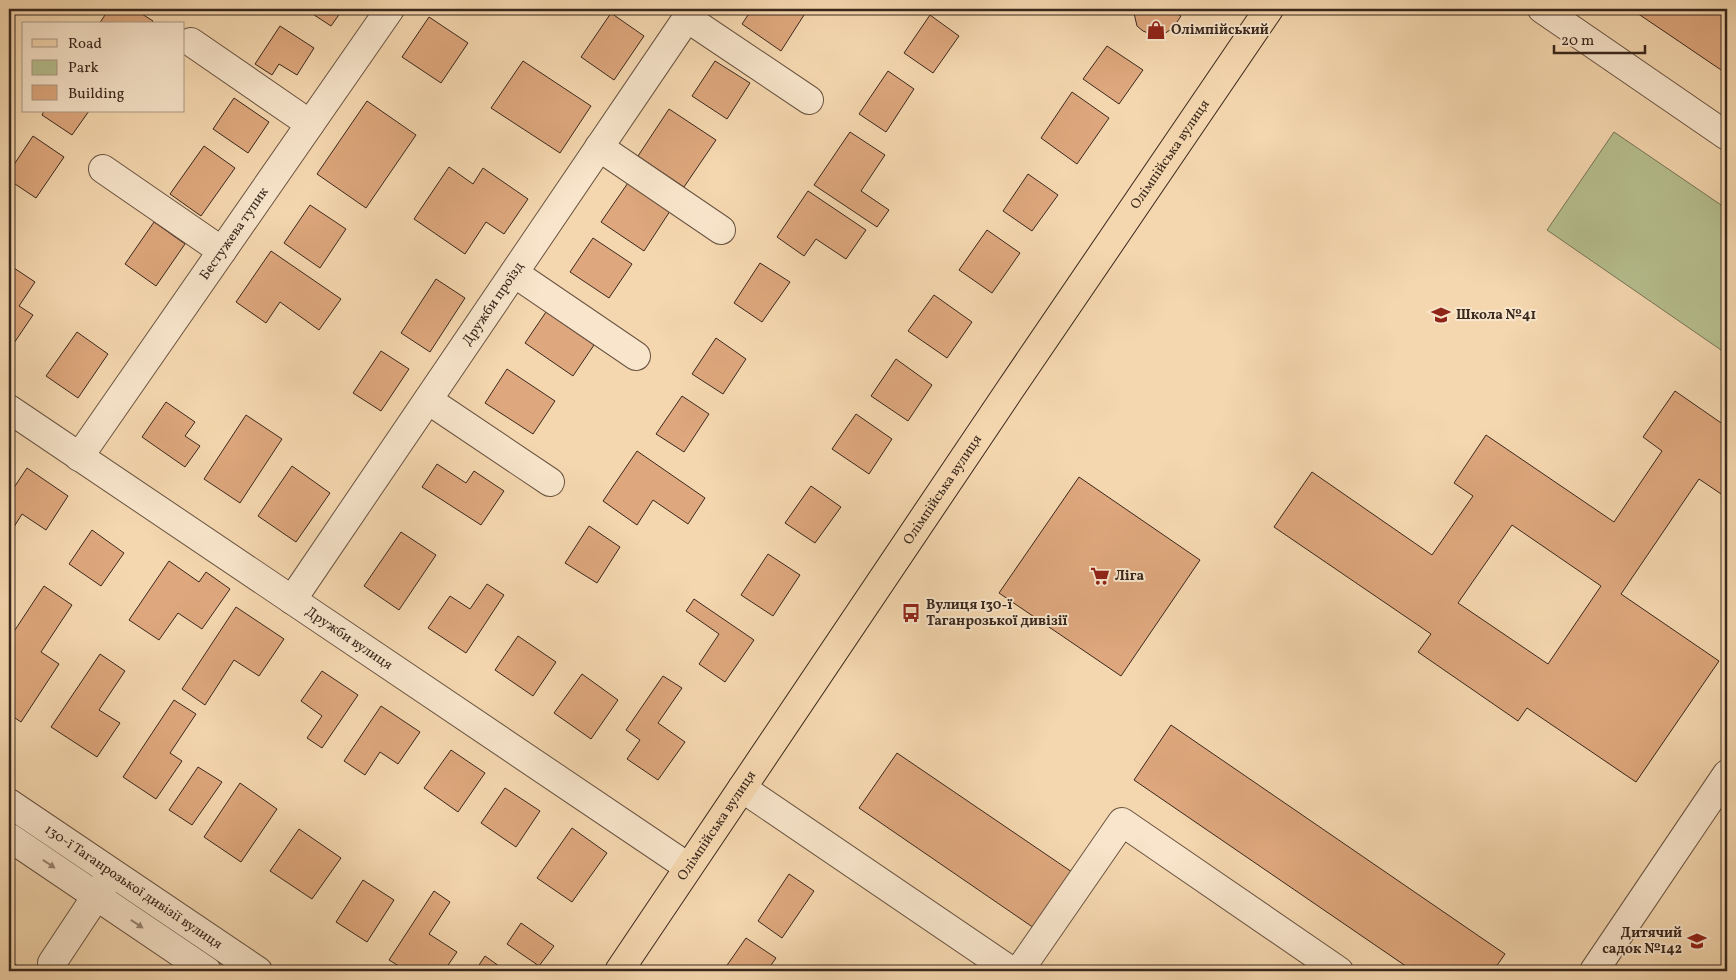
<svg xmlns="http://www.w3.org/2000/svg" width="1736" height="980" viewBox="0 0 1736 980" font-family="Vollkorn,serif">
<rect width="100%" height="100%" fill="#f5d7af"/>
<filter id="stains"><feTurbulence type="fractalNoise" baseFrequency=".004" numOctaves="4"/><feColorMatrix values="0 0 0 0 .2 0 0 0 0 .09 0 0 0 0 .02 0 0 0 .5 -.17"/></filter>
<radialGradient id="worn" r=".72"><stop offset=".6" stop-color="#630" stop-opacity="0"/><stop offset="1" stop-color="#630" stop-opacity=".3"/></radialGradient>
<polygon fill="#b6bf8f" stroke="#787456" points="1614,132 1727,209 1727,341 1721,350 1547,230"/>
<g fill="#dea77d" stroke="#3a281d" fill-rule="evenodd">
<polygon points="109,9 134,9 153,21 151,24 99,24"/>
<polygon points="305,9 343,9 331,26"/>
<polygon points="752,9 795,9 804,15 781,51 742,24"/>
<polygon points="1133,9 1170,9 1181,16 1173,28 1164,34 1153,35 1143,31 1137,26"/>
<polygon points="1631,9 1727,9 1727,74 1671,36"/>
<polygon points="611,13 644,36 614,80 581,57"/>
<polygon points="930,15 959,36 933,73 904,53"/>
<polygon points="429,17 468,43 441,83 402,57"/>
<polygon points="280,26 314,48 297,75 279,64 272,75 255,64"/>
<polygon points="1107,46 1143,70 1119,104 1083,79"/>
<polygon points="523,61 591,106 560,153 491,108"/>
<polygon points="715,61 750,83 727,119 692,96"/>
<polygon points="888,71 914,89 886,132 859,114"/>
<polygon points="1072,92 1109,118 1077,164 1041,138"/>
<polygon points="234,98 269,122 248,153 213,129"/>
<polygon points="367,101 416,135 366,208 317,174"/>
<polygon points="669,109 716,140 684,187 638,156"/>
<polygon points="44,111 89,111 72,135 42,115"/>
<polygon points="850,132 885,155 861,191 889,210 877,227 814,185"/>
<polygon points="33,136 64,157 36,198 9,180 9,172"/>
<polygon points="204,146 235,168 201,216 170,194"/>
<polygon points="449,167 473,184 483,168 528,199 504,234 486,222 465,254 414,219"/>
<polygon points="1028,174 1058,195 1032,231 1003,211"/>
<polygon points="630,180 672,208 644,251 601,222"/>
<polygon points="808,191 866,230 846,259 816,239 804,256 777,237"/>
<polygon points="310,205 346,229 320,268 284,243"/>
<polygon points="154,222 185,244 156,286 125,264"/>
<polygon points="987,230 1020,253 992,293 959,270"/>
<polygon points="593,238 632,264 609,298 570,272"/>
<polygon points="271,251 341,299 319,330 280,302 266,323 236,302"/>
<polygon points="760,263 790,282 762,322 734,303"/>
<polygon points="14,268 35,282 19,306 33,315 12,346 9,345 9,275"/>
<polygon points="436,279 465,298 430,352 401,333"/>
<polygon points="934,295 972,322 947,358 908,331"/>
<polygon points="546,312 594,345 573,376 525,343"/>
<polygon points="77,332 108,354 78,398 46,376"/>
<polygon points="716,338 746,359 723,394 692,374"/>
<polygon points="381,351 409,369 381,411 353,393"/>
<polygon points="896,359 932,385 908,421 871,396"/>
<polygon points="507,369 555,401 533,434 485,403"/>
<path d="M1675,391L1727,427V498L1699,479L1621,594L1719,661L1636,782L1527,708L1518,721L1418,652L1431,634L1274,527L1312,472L1432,555L1473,496L1454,483L1486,435L1614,522L1662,451L1643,437ZM1512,525L1601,586L1548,664L1458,603Z"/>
<polygon points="682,396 709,414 684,452 656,434"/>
<polygon points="166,402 195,422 185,436 200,446 185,467 142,437"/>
<polygon points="856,414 892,439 869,474 832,449"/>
<polygon points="246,415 282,439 240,503 204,479"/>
<polygon points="637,451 705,498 688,524 653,500 637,525 603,501"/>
<polygon points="437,464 466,483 474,471 504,491 481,525 422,487"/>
<polygon points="292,466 330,493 296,542 258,516"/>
<polygon points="27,468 68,496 46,530 22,514 9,535 9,495"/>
<polygon points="1079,477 1200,560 1121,676 999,593"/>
<polygon points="811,486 841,507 815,543 785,523"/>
<polygon points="589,526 620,547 597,583 565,563"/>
<polygon points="92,530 124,553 101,586 69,564"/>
<polygon points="401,532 436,555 399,610 364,586"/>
<polygon points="768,554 800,575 773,616 741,595"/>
<polygon points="169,561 199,582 206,572 230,589 202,629 178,613 159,640 129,620"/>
<polygon points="487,584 504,595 466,653 428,628 450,596 470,609"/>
<polygon points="44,586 72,605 41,652 59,664 21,722 9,714 9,639"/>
<polygon points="694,599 754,640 725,682 699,664 719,634 686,611"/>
<polygon points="236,607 284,639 259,676 234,660 205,705 182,689"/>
<polygon points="518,636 556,662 533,696 495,670"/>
<polygon points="100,654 125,671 99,710 120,723 97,757 51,727"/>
<polygon points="322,671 358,695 322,748 307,738 322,716 301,701"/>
<polygon points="582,674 618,700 591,739 554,713"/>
<polygon points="663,676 682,688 658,723 685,742 658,780 627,759 640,740 626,730"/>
<polygon points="174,700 196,714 170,753 182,761 156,799 123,777"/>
<polygon points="381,706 420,732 398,764 380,752 365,775 344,761"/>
<polygon points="1171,725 1505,954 1493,971 1413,971 1134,780"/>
<polygon points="451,750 485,773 458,812 424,788"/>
<polygon points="897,753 1072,872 1034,928 859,808"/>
<polygon points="198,767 222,782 192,825 169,810"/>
<polygon points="240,783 277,809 241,862 204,837"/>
<polygon points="505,788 540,811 516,847 481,823"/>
<polygon points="572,828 607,853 572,902 537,878"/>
<polygon points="299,829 341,858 312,899 270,871"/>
<polygon points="789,874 814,891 782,938 758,921"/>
<polygon points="363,880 394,900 367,942 336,922"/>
<polygon points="434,891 450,902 429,934 457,952 444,971 407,971 389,960"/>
<polygon points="521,923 554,946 539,966 507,944"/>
<polygon points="746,938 776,958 767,971 723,971"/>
<polygon points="485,956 506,971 475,971"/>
<polygon points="9,960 25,971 9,971"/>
</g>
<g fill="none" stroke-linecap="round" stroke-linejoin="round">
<g stroke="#695442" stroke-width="30">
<g id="minor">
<polyline points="1542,9 1727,136"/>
<polyline points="687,18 809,100"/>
<polyline points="191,42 310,124"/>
<polyline points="599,147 721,230"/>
<polyline points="103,169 222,251"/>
<polyline points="514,273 636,356"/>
<polyline points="428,400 550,482"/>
<path id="s1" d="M9,409L688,867"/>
<path id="s2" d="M79,457L390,9"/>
<path id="s3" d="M292,600L693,9"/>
<polyline points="742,788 1011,971"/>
<path id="s4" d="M9,803L258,971"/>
<polyline points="9,837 207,971"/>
<polyline points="52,963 107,880"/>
<polyline points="1019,971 1122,822 1339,971"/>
<polyline points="1594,971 1727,774"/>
</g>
</g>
<g stroke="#3a281d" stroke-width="30">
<g id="major">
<path id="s5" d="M619,971L1009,391L1269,9"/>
</g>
</g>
<use href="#minor" stroke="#f8e5cb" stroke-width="28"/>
<use href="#major" stroke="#f5d7af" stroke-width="28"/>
</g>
<defs><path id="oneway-solid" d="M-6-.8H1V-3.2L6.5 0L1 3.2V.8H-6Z" transform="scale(1.25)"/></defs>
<g fill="#998674">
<use href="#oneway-solid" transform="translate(49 864) rotate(34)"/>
<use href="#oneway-solid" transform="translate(137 924) rotate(34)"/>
</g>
<defs>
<g id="shop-bare" transform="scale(1.5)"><path d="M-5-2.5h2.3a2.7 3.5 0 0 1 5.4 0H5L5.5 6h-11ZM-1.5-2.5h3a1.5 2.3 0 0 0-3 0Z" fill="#8f2418" stroke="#f8e5cb" stroke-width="2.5" paint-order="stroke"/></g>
<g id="school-bare" transform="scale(1.5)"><path d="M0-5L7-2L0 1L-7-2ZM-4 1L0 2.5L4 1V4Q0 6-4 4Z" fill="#8f2418" stroke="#f8e5cb" stroke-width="2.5" paint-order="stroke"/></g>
<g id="supermarket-bare" transform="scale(1.5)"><path d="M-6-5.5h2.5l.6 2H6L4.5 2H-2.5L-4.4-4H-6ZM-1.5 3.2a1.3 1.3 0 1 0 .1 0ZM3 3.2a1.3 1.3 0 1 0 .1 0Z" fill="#8f2418" stroke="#f8e5cb" stroke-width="2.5" paint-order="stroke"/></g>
<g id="bus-bare" transform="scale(1.5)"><path d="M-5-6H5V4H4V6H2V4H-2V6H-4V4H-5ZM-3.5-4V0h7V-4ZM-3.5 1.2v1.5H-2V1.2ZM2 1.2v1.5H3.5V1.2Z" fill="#8f2418" stroke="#f8e5cb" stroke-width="2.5" paint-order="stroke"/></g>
</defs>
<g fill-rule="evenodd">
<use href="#shop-bare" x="1156" y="30"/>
<use href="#school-bare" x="1441" y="315"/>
<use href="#supermarket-bare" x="1100" y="576"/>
<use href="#bus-bare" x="911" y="613"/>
<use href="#school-bare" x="1697" y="941"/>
</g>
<g text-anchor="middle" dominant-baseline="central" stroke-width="4" stroke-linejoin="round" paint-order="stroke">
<g font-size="14" font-weight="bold" fill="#3a281d" stroke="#f8e5cb" text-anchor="start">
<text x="1171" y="30">Олімпійський</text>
<text x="1456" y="315">Школа №41</text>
<text x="1115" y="576">Ліга</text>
<text x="926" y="605">Вулиця 130-ї<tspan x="926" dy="16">Таганрозької дивізії</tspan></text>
<text x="1682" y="933" text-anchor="end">Дитячий<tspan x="1682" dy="16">садок №142</tspan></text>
</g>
<g font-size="14" fill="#3a281d" stroke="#f8e5cb">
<text stroke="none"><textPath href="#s5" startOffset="985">Олімпійська вулиця</textPath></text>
<text stroke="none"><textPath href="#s2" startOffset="272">Бестужева тупик</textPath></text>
<text stroke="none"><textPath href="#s3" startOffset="358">Дружби проїзд</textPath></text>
<text stroke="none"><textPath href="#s5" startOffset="580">Олімпійська вулиця</textPath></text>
<text stroke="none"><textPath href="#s1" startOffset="410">Дружби вулиця</textPath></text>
<text stroke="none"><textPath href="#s5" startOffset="175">Олімпійська вулиця</textPath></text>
<text stroke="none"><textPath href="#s4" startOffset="150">130-ї Таганрозької дивізії вулиця</textPath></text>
</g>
</g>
<rect width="1736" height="980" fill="none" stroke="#f5d7af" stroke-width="30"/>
<rect x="10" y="10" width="1716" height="960" fill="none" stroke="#3a281d" stroke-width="2.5"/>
<rect x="15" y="15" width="1706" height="950" fill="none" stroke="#3a281d"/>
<rect x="22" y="22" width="162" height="90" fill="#f8e5cb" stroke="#ac9985"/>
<rect x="32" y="39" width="25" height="8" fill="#f5d7af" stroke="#ac9985"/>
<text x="68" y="48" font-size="15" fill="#3a281d">Road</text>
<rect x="32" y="60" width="25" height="15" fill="#b6bf8f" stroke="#ac9985"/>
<text x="68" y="72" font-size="15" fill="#3a281d">Park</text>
<rect x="32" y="85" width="25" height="15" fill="#dea77d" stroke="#ac9985"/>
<text x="68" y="98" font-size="15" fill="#3a281d">Building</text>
<path d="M1554 45v8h91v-8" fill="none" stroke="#3a281d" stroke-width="2.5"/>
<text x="1561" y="45" font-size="15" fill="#3a281d" stroke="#f8e5cb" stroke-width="4" paint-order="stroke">20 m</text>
<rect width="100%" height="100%" filter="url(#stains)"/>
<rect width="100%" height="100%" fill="url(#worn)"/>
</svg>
